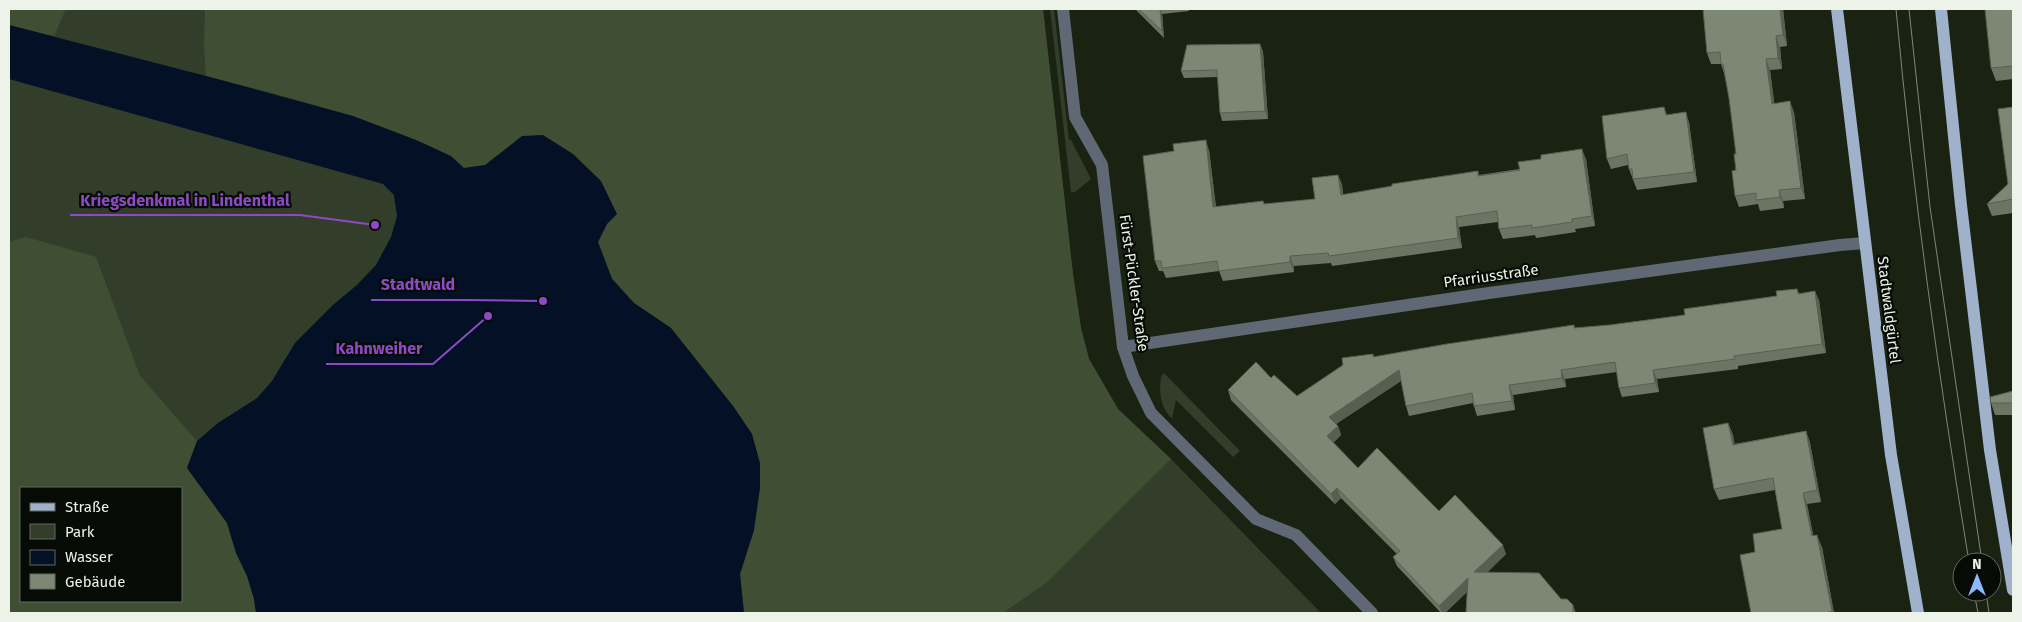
<svg xmlns="http://www.w3.org/2000/svg" width="2022" height="622" viewBox="0 0 2022 622" font-family="'Fira Sans',sans-serif">
<rect width="100%" height="100%" fill="#1a2312"/>
<g fill="#323e29" fill-rule="evenodd">
<path d="M9,9H1043L1073,274L1081,328L1089,359L1118,409L1171,459L1321,613H9ZM21,488H181V601H21Z"/>
<polygon points="1050,9 1054,9 1069,140 1071,140 1091,179 1075,192 1071,192"/>
<path d="M1164,373L1240,451L1233,457L1176,400L1172,418C1160,408 1159,391 1161,377Z"/>
</g>
<g fill="#404f33" fill-rule="evenodd">
<polygon points="9,9 66,9 54,36 9,25"/>
<path d="M205,9H1043L1073,274L1081,328L1089,359L1118,409L1171,459L1046,583L1003,613H744L740,574L754,530L752,434L733,406L671,328L634,303L612,278L598,242L607,224L500,155L485,165L464,168C443,149 416,140 390,130C330,107 268,92 206,76L204,45Z"/>
<path d="M26,237L96,257L140,376L197,441L187,468L227,523L236,553L247,576L254,599L256,613H9V242ZM21,488H181V601H21Z"/>
</g>
<polygon fill="#031026" points="9,25 206,76 353,116 416,140 451,156 464,168 485,165 522,136 543,135 573,154 601,181 617,214 607,224 598,242 612,279 634,303 671,328 733,406 752,434 760,463 760,488 754,530 740,574 744,613 256,613 254,599 247,576 236,553 227,523 187,468 197,441 218,423 257,398 272,381 295,343 334,304 357,285 376,265 391,237 397,216 394,195 383,184 9,79"/>
<g fill="none" stroke-linecap="round" stroke-linejoin="round">
<g stroke="#5f6874" stroke-width="12">
<polyline points="1063,9 1075,117 1102,165 1123,347 1133,376 1151,413 1256,519 1296,535 1372,613"/>
<polyline points="1123,347 1489,293 1840,245 1865,243"/>
</g>
<g stroke="#9fb1cb" stroke-width="12">
<polyline points="1837,9 1891,455 1918,613"/>
<polyline points="1941,9 1961,205 1990,450 2013,590"/>
</g>
<g stroke="#7f8779" stroke-width="1">
<path d="M1896,9C1913,194 1939,379 1969,562"/>
<polyline points="1909,9 1930,207 1982,562"/>
<polyline points="1974,592 1978,613"/>
<polyline points="1986,592 1989,613"/>
</g>
</g>
<g fill="#6c7564">
<polygon points="1135,9 1188,9 1189,11 1162,14 1164,38"/>
<polygon points="1783,9 1787,46 1780,47 1782,69 1770,70 1774,103 1794,112 1805,199 1783,201 1784,208 1760,211 1758,204 1739,207 1735,196 1736,154 1729,98 1724,73 1721,64 1711,64 1707,53"/>
<polygon points="2013,9 2013,79 1996,81 1991,68"/>
<polygon points="1260,44 1263,52 1268,119 1222,121 1220,113 1218,77 1184,78 1181,71"/>
<polygon points="1664,107 1667,115 1689,122 1697,182 1637,190 1629,169 1628,165 1611,169 1607,159"/>
<polygon points="2013,107 2013,213 1992,216 1987,204 2008,184"/>
<polygon points="1209,150 1216,207 1264,204 1315,199 1338,175 1342,185 1343,195 1478,171 1479,175 1586,159 1595,226 1575,229 1576,232 1536,238 1535,235 1503,239 1499,229 1498,222 1459,227 1462,248 1332,266 1331,263 1294,266 1294,272 1223,281 1219,271 1166,278 1163,271 1159,271 1155,261 1174,151"/>
<polygon points="1797,289 1799,293 1819,300 1826,353 1738,366 1738,369 1657,379 1659,392 1622,397 1619,388 1617,372 1565,379 1566,387 1513,395 1515,410 1477,416 1473,403 1409,416 1406,406 1401,381 1336,424 1338,426 1341,435 1333,443 1358,468 1439,511 1506,554 1487,572 1561,599 1573,605 1467,592 1445,613 1441,613 1397,566 1393,557 1397,554 1341,498 1335,504 1231,400 1228,390 1271,378 1297,396 1373,354 1374,357 1574,325 1575,328 1610,325 1685,315 1777,296"/>
<polygon points="2013,391 2013,415 1995,415 1991,403"/>
<polygon points="1728,423 1733,435 1734,444 1806,431 1810,443 1821,502 1807,504 1813,536 1822,547 1834,613 1751,613 1755,552 1782,529 1775,490 1719,500 1714,489"/>
</g>
<g fill="#585f51">
<polygon points="1161,9 1162,14 1164,38 1162,31"/>
<polygon points="1780,9 1783,9 1787,46 1783,35"/>
<polygon points="1776,36 1780,47 1782,69 1778,58"/>
<polygon points="1260,44 1263,52 1268,119 1265,111"/>
<polygon points="1766,59 1770,70 1776,115 1772,104"/>
<polygon points="1790,101 1794,112 1805,199 1801,188"/>
<polygon points="1686,112 1689,122 1697,182 1694,172"/>
<polygon points="1206,140 1209,150 1217,217 1213,207"/>
<polygon points="1582,149 1586,159 1595,226 1592,216"/>
<polygon points="1338,175 1342,185 1345,205 1341,195"/>
<polygon points="1779,190 1783,201 1784,208 1780,197"/>
<polygon points="1456,217 1459,227 1462,248 1458,238"/>
<polygon points="1290,256 1294,266 1294,272 1290,262"/>
<polygon points="1815,291 1819,300 1826,353 1822,344"/>
<polygon points="1399,370 1402,380 1333,426 1329,417"/>
<polygon points="1561,370 1565,379 1566,387 1562,378"/>
<polygon points="1653,370 1657,379 1659,392 1655,383"/>
<polygon points="1509,385 1513,395 1515,410 1512,401"/>
<polygon points="1728,423 1733,435 1737,456 1733,445"/>
<polygon points="1338,426 1341,435 1330,446 1327,436"/>
<polygon points="1806,431 1810,443 1821,502 1817,490"/>
<polygon points="1337,488 1341,498 1335,504 1331,494"/>
<polygon points="1803,493 1807,504 1816,548 1812,536"/>
<polygon points="1817,535 1822,547 1834,613 1832,613 1832,611"/>
<polygon points="1503,545 1506,554 1478,582 1474,572"/>
<polygon points="1468,578 1471,588 1445,613 1442,613 1439,606"/>
<polygon points="1573,605 1576,613 1573,613"/>
</g>
<g fill="#7d8874" stroke="#585f51">
<polygon points="1139,9 1160,9 1162,31"/>
<polygon points="1703,9 1780,9 1783,35 1776,36 1778,58 1766,59 1772,104 1790,101 1801,188 1779,190 1780,197 1756,200 1756,193 1735,196 1732,171 1736,170 1734,154 1736,154 1729,98 1723,64 1721,64 1720,52 1707,53"/>
<polygon points="1985,9 2013,9 2013,66 1991,68"/>
<polygon points="1260,44 1265,111 1220,113 1217,70 1181,71 1187,45"/>
<polygon points="1664,107 1666,115 1686,112 1694,172 1633,179 1632,169 1629,169 1627,154 1607,159 1602,116"/>
<polygon points="2013,107 2013,199 1987,204 2008,184 1998,109"/>
<polygon points="1206,140 1213,207 1263,201 1264,204 1315,199 1312,178 1338,175 1341,195 1392,186 1392,184 1478,171 1478,176 1520,170 1518,162 1541,159 1541,155 1582,149 1592,216 1572,219 1572,222 1532,228 1532,225 1499,229 1497,211 1456,217 1458,238 1329,256 1328,253 1290,256 1290,262 1219,271 1217,261 1162,268 1161,261 1155,261 1143,156 1174,151 1173,144"/>
<polygon points="1797,289 1798,294 1815,291 1822,344 1734,356 1735,359 1653,370 1655,383 1619,388 1615,362 1561,370 1562,378 1509,385 1512,401 1474,406 1472,393 1406,406 1399,370 1329,417 1338,426 1327,436 1358,468 1377,448 1439,511 1455,495 1503,545 1474,572 1539,573 1561,599 1567,599 1573,605 1573,613 1466,613 1468,578 1439,606 1393,557 1400,551 1337,488 1331,494 1228,390 1256,362 1271,378 1274,375 1297,396 1343,365 1342,358 1373,354 1373,357 1447,344 1574,325 1574,328 1610,325 1685,315 1684,309 1777,296 1776,291"/>
<polygon points="2013,391 2013,403 1991,403 1990,397"/>
<polygon points="1728,423 1733,445 1806,431 1817,490 1803,493 1812,536 1817,535 1832,611 1826,613 1751,613 1740,555 1755,552 1753,534 1782,529 1773,478 1714,489 1703,428"/>
</g>
<g text-anchor="middle" dominant-baseline="central" stroke-width="4.5" stroke-linejoin="round" paint-order="stroke">
<g font-size="15" fill="#edf3e8" stroke="#070b05">
<text transform="translate(1491 276) rotate(-8)">Pfarriusstraße</text>
<text transform="translate(1134 283) rotate(82)">Fürst-Pückler-Straße</text>
<text transform="translate(1889 310) rotate(83)">Stadtwaldgürtel</text>
</g>
</g>
<path fill="none" stroke="#8c4ac5" stroke-width="2" d="M375 225L300 215H70M543 301L465 300H371M488 316L433 364H326"/>
<g fill="#8c4ac5" stroke="#070b05" stroke-width="2">
<circle cx="375" cy="225" r="5"/>
<circle cx="543" cy="301" r="5"/>
<circle cx="488" cy="316" r="5"/>
</g>
<g font-size="16" text-anchor="middle" font-weight="bold" fill="#8c4ac5" stroke="#070b05" stroke-width="4.5" stroke-linejoin="round" paint-order="stroke">
<text x="185" y="206">Kriegsdenkmal in Lindenthal</text>
<text x="418" y="290">Stadtwald</text>
<text x="379" y="354">Kahnweiher</text>
</g>
<rect width="2022" height="622" fill="none" stroke="#edf3e8" stroke-width="20"/>
<rect x="20" y="487" width="162" height="115" fill="#070b05" stroke="#636860"/>
<rect x="30" y="503" width="25" height="8" fill="#9fb1cb" stroke="#636860"/>
<text x="65" y="512" font-size="15" fill="#edf3e8">Straße</text>
<rect x="30" y="524" width="25" height="15" fill="#323e29" stroke="#636860"/>
<text x="65" y="537" font-size="15" fill="#edf3e8">Park</text>
<rect x="30" y="550" width="25" height="15" fill="#031026" stroke="#636860"/>
<text x="65" y="562" font-size="15" fill="#edf3e8">Wasser</text>
<rect x="30" y="574" width="25" height="15" fill="#7d8874" stroke="#636860"/>
<text x="65" y="587" font-size="15" fill="#edf3e8">Gebäude</text>
<g transform="translate(1977 577)"><circle r="24" fill="#070b05" stroke="#636860"/>
<path d="M0-4L9 19L0 12L-9 19Z" fill="#8bb9fc"/>
<text y="-8" font-size="14" font-weight="bold" text-anchor="middle" fill="#edf3e8">N</text>
</g>
</svg>
